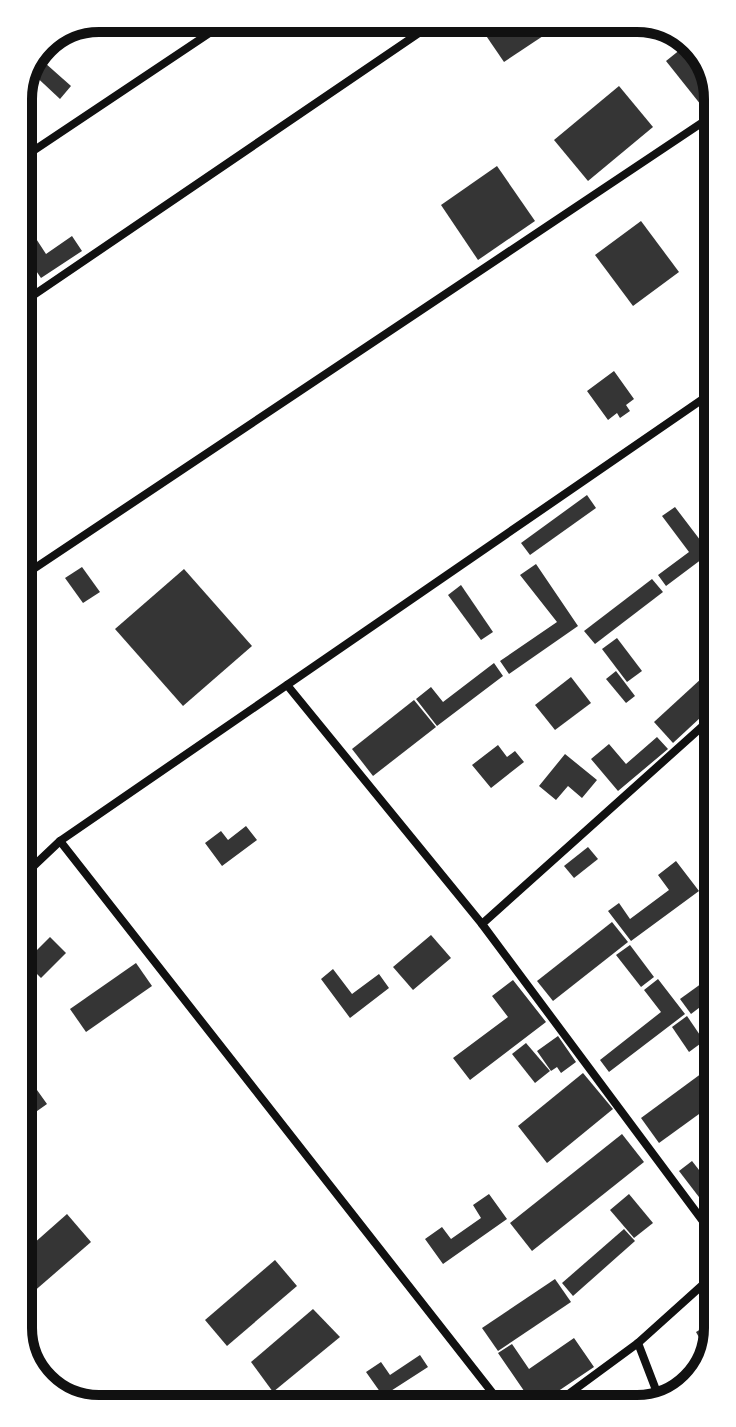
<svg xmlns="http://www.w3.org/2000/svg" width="736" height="1427" viewBox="0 0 736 1427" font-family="'PT Sans Narrow',sans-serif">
<rect width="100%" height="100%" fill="#fff"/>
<g fill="#353535">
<polygon points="397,18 426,18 406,32"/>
<polygon points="480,18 536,18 546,34 504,62 476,21"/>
<polygon points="691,41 712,69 712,105 705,110 666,61"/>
<polygon points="36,55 71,86 60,99 29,70"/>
<polygon points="619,86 653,127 588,181 554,140"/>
<polygon points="497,166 535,221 478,260 441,205"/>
<polygon points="641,221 679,272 633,306 595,255"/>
<polygon points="33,234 46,254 72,236 82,251 41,278 19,246"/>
<polygon points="614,371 634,399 626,405 630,411 620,418 617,413 608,420 587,391"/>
<polygon points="587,495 596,508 530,555 521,543"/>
<polygon points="675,507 710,553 666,586 658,575 689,552 662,516"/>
<polygon points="714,520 714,548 701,530"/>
<polygon points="536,564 578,626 509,674 500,661 557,622 520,575"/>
<polygon points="82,567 100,592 83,603 65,578"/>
<polygon points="184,569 252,646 183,706 115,629"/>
<polygon points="652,579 663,592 595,644 584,631"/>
<polygon points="461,585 493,632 481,640 448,595"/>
<polygon points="617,638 642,671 627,682 602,649"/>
<polygon points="494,663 503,676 437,726 416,699 431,687 443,702"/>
<polygon points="715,666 715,704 673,743 654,722"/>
<polygon points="616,671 635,696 626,703 606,679"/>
<polygon points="571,677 591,703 555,730 535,705"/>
<polygon points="414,700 436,727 373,776 352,749"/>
<polygon points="657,737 668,749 618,791 591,759 609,744 626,764"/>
<polygon points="498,745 507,757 515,751 524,762 491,788 472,765"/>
<polygon points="565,754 597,780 582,798 568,786 556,800 539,786"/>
<polygon points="246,826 257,840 222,866 205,843 221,831 228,840"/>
<polygon points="716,841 716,867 711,870 699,855"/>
<polygon points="588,847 598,859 574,878 564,866"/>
<polygon points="676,861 699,891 631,941 608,911 619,903 630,919 669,890 658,875"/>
<polygon points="612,922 628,942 553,1001 537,981"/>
<polygon points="431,935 451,958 413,990 393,967"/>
<polygon points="50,937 66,953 41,978 25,962"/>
<polygon points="630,945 654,977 641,987 616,955"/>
<polygon points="136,963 152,986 86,1032 70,1009"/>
<polygon points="333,969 352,994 379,974 389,988 350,1018 321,979"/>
<polygon points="716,973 716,995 691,1014 680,999"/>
<polygon points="658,979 685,1014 609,1072 600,1060 661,1012 644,990"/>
<polygon points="513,980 546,1022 470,1080 453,1058 508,1017 492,996"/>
<polygon points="687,1016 704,1041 689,1052 672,1027"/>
<polygon points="558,1036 576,1062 561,1073 557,1067 551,1071 537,1051"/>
<polygon points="526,1043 550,1071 535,1083 512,1054"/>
<polygon points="717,1062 717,1101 659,1143 641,1118"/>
<polygon points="583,1073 613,1109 547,1163 518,1126"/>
<polygon points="37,1090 47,1104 23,1121 23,1092 26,1097"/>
<polygon points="622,1134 644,1162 532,1251 510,1223"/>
<polygon points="692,1161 717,1193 717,1210 712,1214 679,1171"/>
<polygon points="489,1194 507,1219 443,1264 425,1239 442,1227 451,1239 481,1218 473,1205"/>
<polygon points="629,1194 653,1223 634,1238 610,1210"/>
<polygon points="67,1214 91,1242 24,1300 24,1252"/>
<polygon points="624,1229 635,1241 573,1296 562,1283"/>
<polygon points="275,1260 297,1286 227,1346 205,1320"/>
<polygon points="555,1279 571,1302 498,1351 482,1328"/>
<polygon points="313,1309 340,1337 273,1392 251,1362"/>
<polygon points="718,1319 718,1333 710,1357 696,1332"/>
<polygon points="574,1338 594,1367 539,1404 533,1404 498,1353 512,1344 529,1369"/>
<polygon points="420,1355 428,1367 383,1396 366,1372 381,1362 390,1375"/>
<polygon points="396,1390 408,1406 389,1406 384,1399"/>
<polygon points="337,1399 341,1406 323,1406"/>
</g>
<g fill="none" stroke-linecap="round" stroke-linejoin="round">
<g stroke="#111" stroke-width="8">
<polyline points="18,161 232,18"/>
<polyline points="19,305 441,18"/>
<polyline points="20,578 712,116"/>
<polyline points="287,685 482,924"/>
<polyline points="715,715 482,924 717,1240"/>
<polyline points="60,841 502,1405"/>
<polyline points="22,877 60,841 713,392"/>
<polyline points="638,1343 661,1403"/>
<polyline points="555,1404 638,1343 718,1271"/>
</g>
</g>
<path d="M0 0H736V1427H0ZM99 32H637A67 67 0 0 1 704 99V1328A67 67 0 0 1 637 1395H99A67 67 0 0 1 32 1328V99A67 67 0 0 1 99 32Z" fill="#fff" fill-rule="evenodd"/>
<path fill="none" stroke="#111" stroke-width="10" d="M99 32H637A67 67 0 0 1 704 99V1328A67 67 0 0 1 637 1395H99A67 67 0 0 1 32 1328V99A67 67 0 0 1 99 32Z"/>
</svg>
